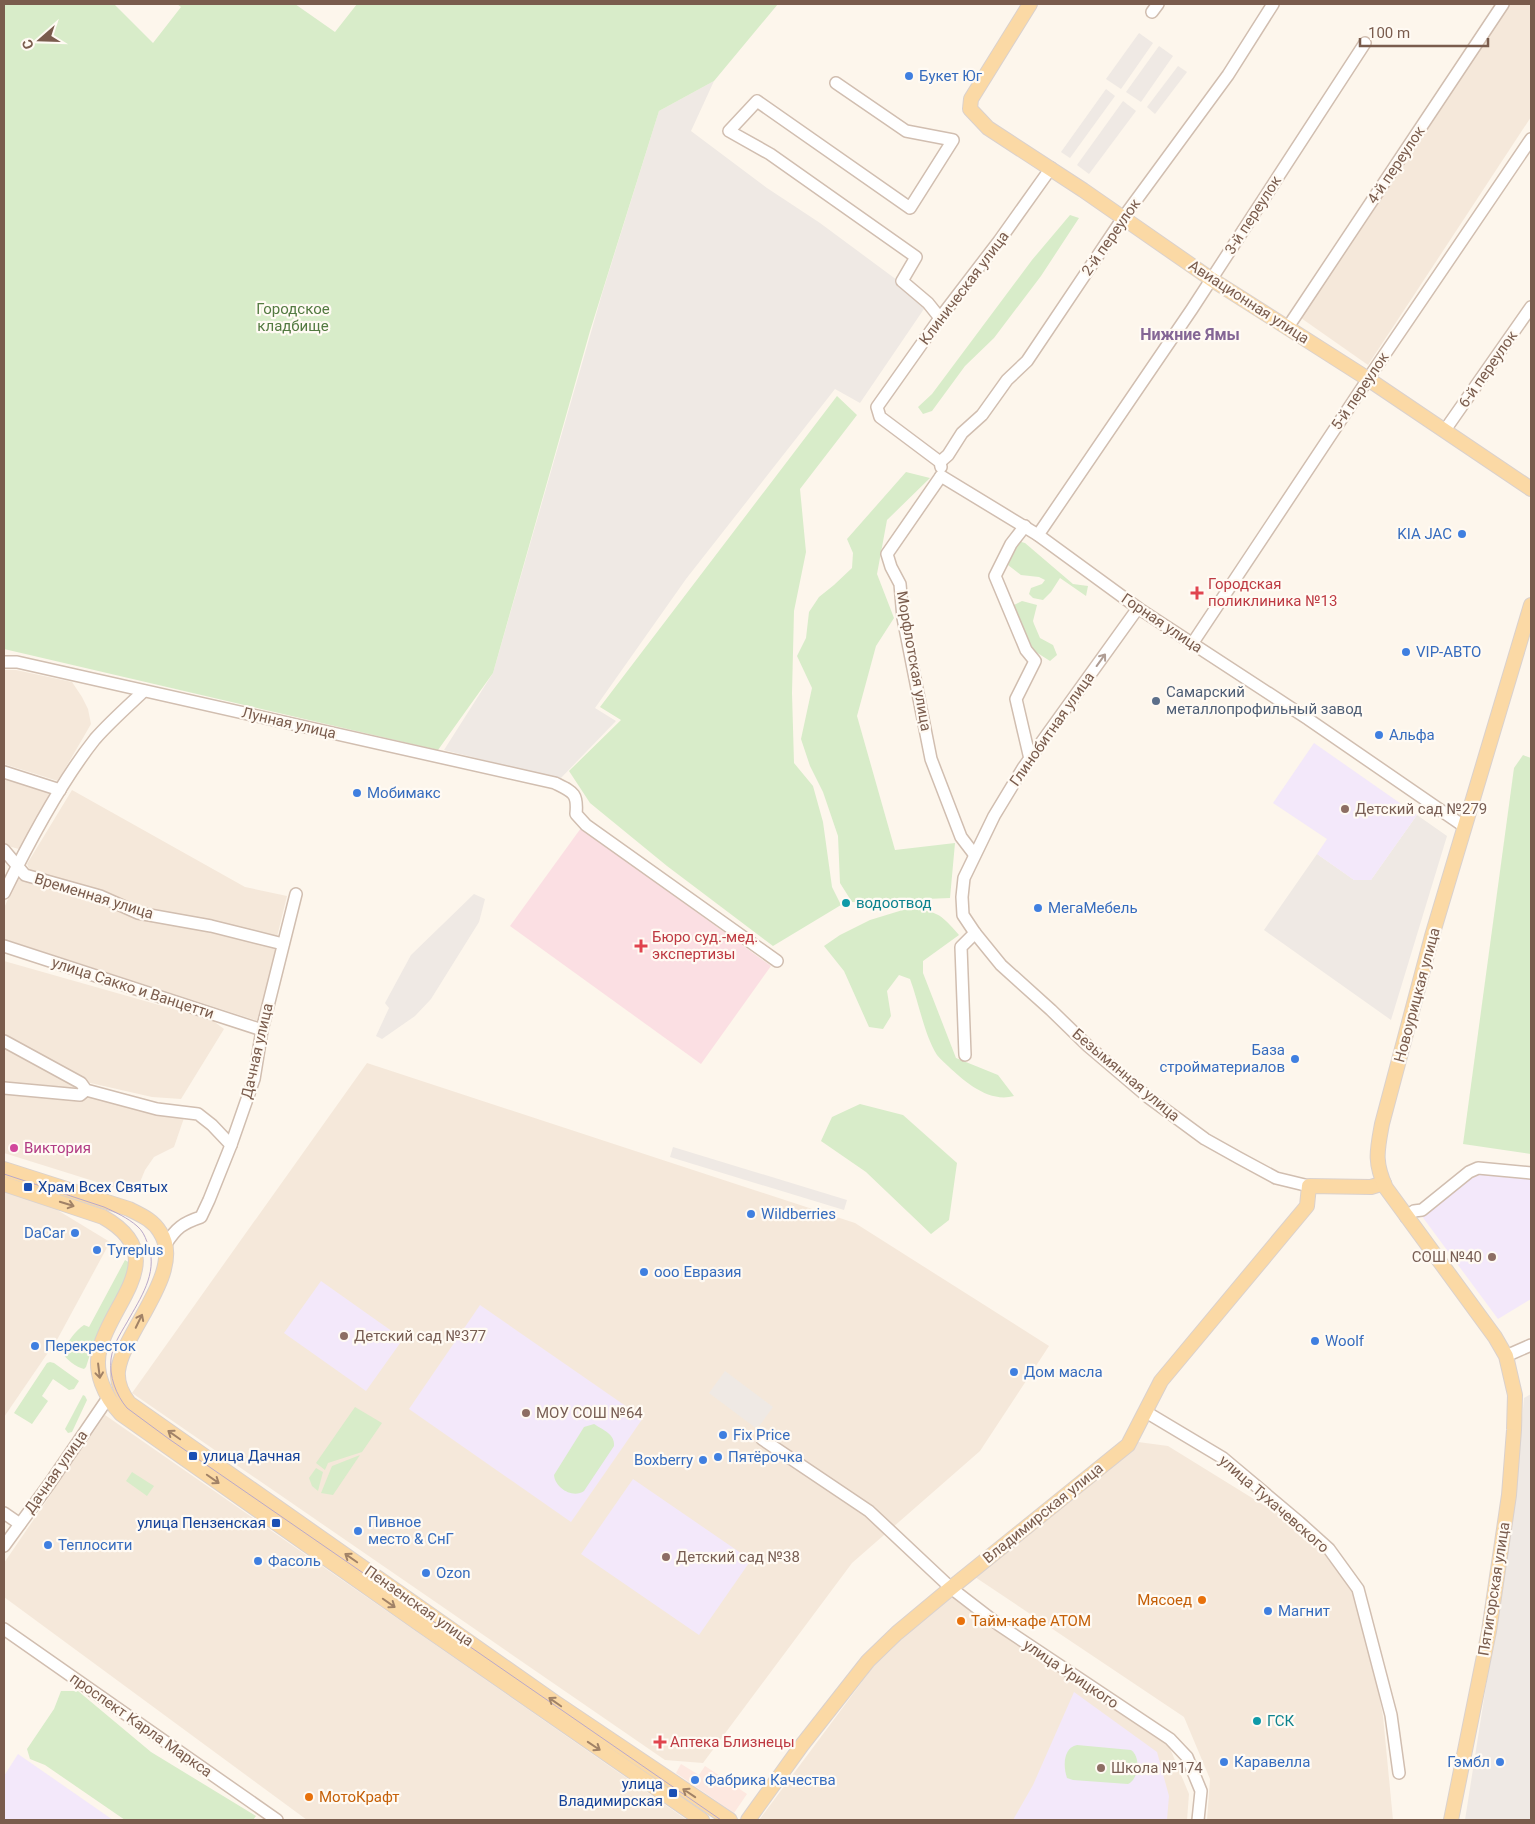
<svg xmlns="http://www.w3.org/2000/svg" width="1535" height="1824" viewBox="0 0 1535 1824" font-family="Roboto,sans-serif">
<rect width="100%" height="100%" fill="#fdf6ec"/>
<g fill="#f5e8da">
<polygon points="1509,4 1531,4 1531,117 1368,365 1301,318"/>
<polygon points="4,670 16,670 72,682 82,697 88,709 91,724 58,781 4,764"/>
<polygon points="4,778 50,793 19,849 4,845"/>
<polygon points="72,790 245,887 287,896 277,937 140,908 103,891 30,871 27,864"/>
<polygon points="17,879 277,948 258,1021 4,939 4,908"/>
<polygon points="4,961 212,1020 224,1029 181,1099 152,1097 86,1082 14,1040 4,1036"/>
<polygon points="4,1045 75,1085 74,1092 4,1085"/>
<polygon points="367,1063 855,1223 1049,1346 980,1451 852,1563 703,1763 665,1760 132,1393"/>
<polygon points="4,1091 83,1095 184,1118 174,1147 154,1157 145,1170 135,1194 4,1153"/>
<polygon points="4,1192 54,1208 110,1242 58,1338 4,1417"/>
<polygon points="105,1415 687,1820 307,1820 4,1597 4,1563"/>
<polygon points="1138,1442 1168,1446 1291,1522 1326,1550 1349,1580 1365,1623 1383,1716 1393,1820 1207,1820 1210,1779 1184,1717 975,1577"/>
<polygon points="956,1588 1162,1729 1189,1794 1187,1820 759,1820 873,1667"/>
</g>
<polygon fill="#fde8e0" points="681,1764 699,1775 705,1766 747,1794 734,1813 676,1773"/>
<g fill="#efe9e4">
<polygon points="1139,33 1153,43 1121,89 1106,79"/>
<polygon points="1159,46 1173,56 1141,102 1126,92"/>
<polygon points="1178,66 1187,72 1155,114 1147,107"/>
<polygon points="714,81 691,131 767,188 820,223 928,303 860,403 835,389 686,579 595,708 616,721 560,779 444,750 493,673 602,294 659,111"/>
<polygon points="1106,89 1115,96 1070,158 1061,152"/>
<polygon points="1123,101 1136,111 1089,174 1077,165"/>
<polygon points="1417,815 1447,836 1391,1020 1264,930 1317,854 1354,880 1371,880"/>
<polygon points="474,894 485,899 479,922 431,999 415,1016 382,1039 376,1036 389,1008 385,1003 411,955"/>
<polygon points="673,1147 847,1200 844,1210 670,1157"/>
<polygon points="725,1371 773,1407 757,1429 709,1393"/>
<polygon points="1531,1394 1531,1820 1465,1820 1515,1501 1524,1398"/>
</g>
<g fill="#f3e8fa">
<polygon points="1314,743 1417,815 1371,880 1354,880 1317,854 1327,839 1273,803"/>
<polygon points="1473,1173 1531,1178 1531,1299 1498,1319 1421,1215"/>
<polygon points="321,1281 403,1339 366,1391 284,1333"/>
<polygon points="480,1305 643,1418 571,1522 409,1409"/>
<polygon points="633,1479 751,1560 699,1635 581,1554"/>
<polygon points="1074,1692 1157,1752 1169,1796 1167,1820 1013,1820 1033,1785"/>
<polygon points="18,1754 113,1820 4,1820 4,1776"/>
</g>
<polygon fill="#fbdfe3" points="581,828 771,966 701,1064 510,926"/>
<g fill="#d8ecc9">
<polygon points="4,4 114,4 153,43 181,7 177,4 295,4 335,32 357,4 778,4 714,81 659,111 590,331 493,673 438,750 4,649"/>
<polygon points="1070,215 1079,218 1041,276 994,338 965,366 932,411 923,414 918,407 932,394 1032,260"/>
<polygon points="837,396 857,415 800,489 806,552 794,611 792,693 794,763 813,786 823,822 832,887 841,905 773,946 667,866 590,803 569,771 621,720 600,707"/>
<polygon points="906,472 930,478 887,520 877,574 894,618 876,646 857,716 895,850 955,843 950,898 852,902 840,883 838,836 823,792 810,766 801,739 812,688 797,656 806,638 809,612 819,597 834,585 852,568 853,553 847,539"/>
<polygon points="1014,540 1025,543 1073,584 1088,586 1086,596 1060,578 1051,592 1043,600 1033,598 1029,594 1031,588 1042,584 1045,580 1039,577 1021,575 1008,565"/>
<polygon points="1022,601 1037,605 1033,621 1034,624 1040,638 1053,645 1057,655 1050,661 1028,647 1012,606"/>
<polygon points="1523,755 1531,758 1531,1154 1463,1144 1514,768"/>
<path d="M906,909C936,910 940,913 959,935L923,961V973L956,1058L998,1075L1014,1096C989,1103 965,1082 948,1066C944,1062 940,1059 937,1055C924,1034 919,1003 910,979L899,975L887,991L891,1016L883,1029L869,1027L844,971L824,946L840,935L870,920Z"/>
<polygon points="860,1104 903,1115 957,1163 949,1220 931,1234 866,1172 821,1141 832,1117"/>
<path d="M125,1260L130,1263L128,1274L95,1339L86,1367L84,1369C76,1367 67,1360 63,1354C65,1344 76,1330 84,1325L89,1327Z"/>
<polygon points="50,1362 54,1363 79,1381 74,1389 69,1390 53,1379 42,1396 48,1401 32,1424 14,1413 47,1363"/>
<polygon points="83,1395 85,1396 87,1400 72,1432 68,1433 65,1429"/>
<polygon points="355,1407 382,1423 362,1452 328,1463 325,1470 316,1463"/>
<path d="M594,1424C603,1430 615,1434 614,1446L584,1491C573,1499 555,1488 554,1475L584,1427Z"/>
<polygon points="360,1455 333,1495 321,1493 332,1466"/>
<polygon points="316,1468 323,1472 318,1491 312,1486 309,1478"/>
<polygon points="132,1472 154,1486 147,1496 126,1481"/>
<polygon points="61,1691 78,1691 151,1752 256,1816 253,1820 125,1820 45,1765 30,1759 27,1749 54,1709"/>
<path d="M1077,1745L1131,1750C1141,1757 1139,1779 1128,1784L1073,1780L1067,1778C1063,1766 1063,1748 1077,1745Z"/>
</g>
<g fill="none" stroke-linecap="round" stroke-linejoin="round">
<g stroke="#d1beb0" stroke-width="14">
<g id="minor">
<polyline points="1152,12 1158,4"/>
<polyline points="836,83 906,131 953,140 910,208 757,101 729,131 770,154 916,257 902,281 928,303 940,318"/>
<polyline points="1288,327 1503,4"/>
<polyline points="1445,430 1531,307"/>
<polyline points="940,462 948,455 962,433 982,415 1007,380 1027,361 1123,218 1228,75 1273,4"/>
<polyline points="941,467 940,462 880,417 877,407 940,318 999,241 1051,168"/>
<polyline points="941,476 1038,535 1138,608 1308,719 1465,827"/>
<polyline points="941,476 887,554 891,567 900,584 903,618 931,759 961,837 974,854"/>
<polyline points="1025,526 1011,544 995,576 1026,650 1035,661 1016,699 1030,759"/>
<polyline points="1038,535 1192,309 1365,43"/>
<polyline points="1138,608 1023,768 994,816 964,878 962,897 963,915 975,933 1001,965 1051,1010 1088,1046 1148,1097 1205,1139 1239,1158 1276,1178 1309,1186"/>
<polyline points="1192,644 1368,379 1531,139"/>
<path d="M4,662H17L555,783C573,792 578,793 576,814L586,825L777,961"/>
<polyline points="4,772 60,790"/>
<polyline points="4,850 25,875 100,896 138,913 211,926 283,944"/>
<path d="M4,893C29,842 60,783 95,739C110,722 128,706 144,691"/>
<polyline points="4,946 262,1030"/>
<polyline points="4,1041 81,1083 86,1090 157,1109 198,1114 212,1125 231,1145"/>
<polyline points="965,1055 961,947 975,933"/>
<polyline points="4,1088 80,1095 86,1090"/>
<polyline points="1406,1217 1414,1211 1422,1210 1469,1172 1478,1168 1531,1173"/>
<path d="M166,1244C176,1228 183,1223 201,1217L209,1200L231,1145L254,1079L262,1030L296,894"/>
<polyline points="1506,1356 1531,1345"/>
<polyline points="1146,1412 1223,1458 1299,1522 1329,1549 1358,1589 1391,1715 1399,1773"/>
<polyline points="762,1439 869,1511 951,1588 999,1625 1170,1739 1187,1757 1201,1791 1198,1820"/>
<polyline points="4,1513 20,1524"/>
<polyline points="4,1546 50,1483 108,1398"/>
<polyline points="4,1629 277,1820"/>
</g>
</g>
<g stroke="#dad1cd" stroke-width="16">
<g id="major">
<polyline points="1030,4 971,99 970,109 988,128 1083,190 1211,279 1368,379 1531,489"/>
<path d="M4,1169L129,1209C141,1215 153,1220 160,1232C186,1271 123,1331 118,1371C117,1382 122,1394 129,1403L556,1703L730,1820"/>
<path d="M4,1184L103,1217C172,1256 113,1300 100,1348C93,1372 105,1397 121,1414L418,1623L702,1820"/>
<polyline points="748,1820 802,1745 868,1661 897,1633 951,1588 1128,1445 1161,1381 1307,1206 1309,1186 1371,1187 1384,1183"/>
<path d="M1451,1820L1489,1631L1509,1495L1514,1430L1515,1395L1506,1356L1495,1337L1386,1188C1374,1162 1377,1151 1382,1124L1432,936L1531,605"/>
</g>
</g>
<use href="#minor" stroke="#fff" stroke-width="11"/>
<use href="#major" stroke="#fbd9a5" stroke-width="14"/>
<path stroke="#b9a8c9" stroke-width="1" d="M4,1174L104,1207C115,1212 128,1218 137,1226C142,1230 145,1236 147,1242C159,1269 143,1294 130,1317C123,1330 113,1343 111,1359C109,1376 116,1395 127,1408L169,1439L721,1820"/>
</g>
<defs><path id="oneway-shaft" d="M-6 0H5M1.5-3L5.5 0L1.5 3" fill="none" stroke-width="1.6" stroke-linecap="round" stroke-linejoin="round" transform="scale(1.25)"/></defs>
<use stroke="#af9d94" href="#oneway-shaft" transform="translate(1101 660) rotate(-54)"/>
<g stroke="#a18267">
<use href="#oneway-shaft" transform="translate(67 1204) rotate(17)"/>
<use href="#oneway-shaft" transform="translate(139 1321) rotate(-64)"/>
<use href="#oneway-shaft" transform="translate(99 1371) rotate(83)"/>
<use href="#oneway-shaft" transform="translate(174 1435) rotate(-145)"/>
<use href="#oneway-shaft" transform="translate(213 1479) rotate(35)"/>
<use href="#oneway-shaft" transform="translate(351 1558) rotate(-145)"/>
<use href="#oneway-shaft" transform="translate(389 1603) rotate(35)"/>
<use href="#oneway-shaft" transform="translate(555 1702) rotate(-145)"/>
<use href="#oneway-shaft" transform="translate(594 1746) rotate(34)"/>
<use href="#oneway-shaft" transform="translate(689 1793) rotate(-146)"/>
</g>
<g fill="#3f7fe0" stroke="#fffaf3" stroke-width="2">
<circle cx="909" cy="76" r="5"/>
<circle cx="1462" cy="534" r="5"/>
<circle cx="1406" cy="652" r="5"/>
<circle cx="1379" cy="735" r="5"/>
<circle cx="357" cy="793" r="5"/>
<circle cx="1038" cy="908" r="5"/>
<circle cx="1295" cy="1059" r="5"/>
<circle cx="751" cy="1214" r="5"/>
<circle cx="75" cy="1233" r="5"/>
<circle cx="97" cy="1250" r="5"/>
<circle cx="644" cy="1272" r="5"/>
<circle cx="1315" cy="1341" r="5"/>
<circle cx="35" cy="1346" r="5"/>
<circle cx="1014" cy="1372" r="5"/>
<circle cx="723" cy="1435" r="5"/>
<circle cx="718" cy="1457" r="5"/>
<circle cx="703" cy="1460" r="5"/>
<circle cx="358" cy="1531" r="5"/>
<circle cx="48" cy="1545" r="5"/>
<circle cx="258" cy="1561" r="5"/>
<circle cx="426" cy="1573" r="5"/>
<circle cx="1268" cy="1611" r="5"/>
<circle cx="1224" cy="1762" r="5"/>
<circle cx="1500" cy="1762" r="5"/>
<circle cx="695" cy="1780" r="5"/>
</g>
<g fill="#e0444e" stroke="#fffaf3" stroke-width="2">
<path d="M1194.5 585.5h5v5h5v5h-5v5h-5v-5h-5v-5h5z"/>
<path d="M638.5 938.5h5v5h5v5h-5v5h-5v-5h-5v-5h5z"/>
<path d="M657.5 1734.5h5v5h5v5h-5v5h-5v-5h-5v-5h5z"/>
</g>
<circle fill="#5c6f8a" stroke="#fffaf3" stroke-width="2" cx="1156" cy="701" r="5"/>
<g fill="#8d6e63" stroke="#fffaf3" stroke-width="2">
<circle cx="1345" cy="809" r="5"/>
<circle cx="1492" cy="1257" r="5"/>
<circle cx="344" cy="1336" r="5"/>
<circle cx="526" cy="1413" r="5"/>
<circle cx="666" cy="1557" r="5"/>
<circle cx="1101" cy="1768" r="5"/>
</g>
<g fill="#0f9aa8" stroke="#fffaf3" stroke-width="2">
<circle cx="846" cy="903" r="5"/>
<circle cx="1257" cy="1721" r="5"/>
</g>
<circle fill="#d1479c" stroke="#fffaf3" stroke-width="2" cx="14" cy="1148" r="5"/>
<g fill="#1a4fb4" stroke="#fffaf3" stroke-width="2">
<rect x="23" y="1182" width="10" height="10" rx="2.5"/>
<rect x="188" y="1451" width="10" height="10" rx="2.5"/>
<rect x="271" y="1518" width="10" height="10" rx="2.5"/>
<rect x="668" y="1788" width="10" height="10" rx="2.5"/>
</g>
<g fill="#e8710a" stroke="#fffaf3" stroke-width="2">
<circle cx="1202" cy="1600" r="5"/>
<circle cx="961" cy="1621" r="5"/>
<circle cx="309" cy="1797" r="5"/>
</g>
<g text-anchor="middle" dominant-baseline="central" stroke-width="4.5" stroke-linejoin="round" paint-order="stroke">
<g font-size="15" fill="#366cbe" stroke="#fffaf3" text-anchor="start">
<text x="919" y="76">Букет Юг</text>
<text x="1452" y="534" text-anchor="end">KIA JAC</text>
<text x="1416" y="652">VIP-АВТО</text>
<text x="1389" y="735">Альфа</text>
<text x="367" y="793">Мобимакс</text>
<text x="1048" y="908">МегаМебель</text>
<text x="1285" y="1050" text-anchor="end">База<tspan x="1285" dy="17">стройматериалов</tspan></text>
<text x="761" y="1214">Wildberries</text>
<text x="65" y="1233" text-anchor="end">DaCar</text>
<text x="107" y="1250">Tyreplus</text>
<text x="654" y="1272">ооо Евразия</text>
<text x="1325" y="1341">Woolf</text>
<text x="45" y="1346">Перекресток</text>
<text x="1024" y="1372">Дом масла</text>
<text x="733" y="1435">Fix Price</text>
<text x="728" y="1457">Пятёрочка</text>
<text x="693" y="1460" text-anchor="end">Boxberry</text>
<text x="368" y="1522">Пивное<tspan x="368" dy="17">место &amp; СнГ</tspan></text>
<text x="58" y="1545">Теплосити</text>
<text x="268" y="1561">Фасоль</text>
<text x="436" y="1573">Ozon</text>
<text x="1278" y="1611">Магнит</text>
<text x="1234" y="1762">Каравелла</text>
<text x="1490" y="1762" text-anchor="end">Гэмбл</text>
<text x="705" y="1780">Фабрика Качества</text>
</g>
<g font-size="15" fill="#7a5c4d" stroke="#fffaf3">
<text transform="translate(1396 165) rotate(-56)">4-й переулок</text>
<text transform="translate(1253 215) rotate(-57)">3-й переулок</text>
<text transform="translate(1111 237) rotate(-55)">2-й переулок</text>
<text transform="translate(964 288) rotate(-53)">Клиническая улица</text>
<text transform="translate(1249 302) rotate(33)">Авиационная улица</text>
<text transform="translate(1488 369) rotate(-55)">6-й переулок</text>
<text transform="translate(1360 391) rotate(-56)">5-й переулок</text>
<text transform="translate(1162 623) rotate(34)">Горная улица</text>
<text transform="translate(914 661) rotate(80)">Морфлотская улица</text>
<text transform="translate(289 723) rotate(13)">Лунная улица</text>
<text transform="translate(1052 729) rotate(-55)">Глинобитная улица</text>
<text transform="translate(94 896) rotate(17)">Временная улица</text>
<text transform="translate(133 988) rotate(18)">улица Сакко и Ванцетти</text>
<text transform="translate(1417 995) rotate(-75)">Новоурицкая улица</text>
<text transform="translate(257 1051) rotate(-77)">Дачная улица</text>
<text transform="translate(1126 1075) rotate(40)">Безымянная улица</text>
<text transform="translate(56 1472) rotate(-55)">Дачная улица</text>
<text transform="translate(1274 1504) rotate(41)">улица Тухачевского</text>
<text transform="translate(1043 1513) rotate(-39)">Владимирская улица</text>
<text transform="translate(1494 1589) rotate(-81)">Пятигорская улица</text>
<text transform="translate(419 1606) rotate(35)">Пензенская улица</text>
<text transform="translate(1071 1674) rotate(34)">улица Урицкого</text>
<text transform="translate(141 1725) rotate(35)">проспект Карла Маркса</text>
</g>
<g font-size="15" fill="#537a41" stroke="#fffaf3">
<text x="293" y="309">Городское<tspan x="293" dy="17">кладбище</tspan></text>
</g>
<g font-size="15" fill="#be3a42" stroke="#fffaf3" text-anchor="start">
<text x="1208" y="584">Городская<tspan x="1208" dy="17">поликлиника №13</tspan></text>
<text x="652" y="937">Бюро суд.-мед.<tspan x="652" dy="17">экспертизы</tspan></text>
<text x="670" y="1742">Аптека Близнецы</text>
</g>
<g font-size="15" fill="#4e5e75" stroke="#fffaf3" text-anchor="start">
<text x="1166" y="692">Самарский<tspan x="1166" dy="17">металлопрофильный завод</tspan></text>
</g>
<g font-size="15" fill="#785e54" stroke="#fffaf3" text-anchor="start">
<text x="1355" y="809">Детский сад №279</text>
<text x="1482" y="1257" text-anchor="end">СОШ №40</text>
<text x="354" y="1336">Детский сад №377</text>
<text x="536" y="1413">МОУ СОШ №64</text>
<text x="676" y="1557">Детский сад №38</text>
<text x="1111" y="1768">Школа №174</text>
</g>
<g font-size="15" fill="#0d838f" stroke="#fffaf3" text-anchor="start">
<text x="856" y="903">водоотвод</text>
<text x="1267" y="1721">ГСК</text>
</g>
<g font-size="15" fill="#b23c85" stroke="#fffaf3" text-anchor="start">
<text x="24" y="1148">Виктория</text>
</g>
<g font-size="15" fill="#164399" stroke="#fffaf3" text-anchor="start">
<text x="38" y="1187">Храм Всех Святых</text>
<text x="203" y="1456">улица Дачная</text>
<text x="266" y="1523" text-anchor="end">улица Пензенская</text>
<text x="663" y="1784" text-anchor="end">улица<tspan x="663" dy="17">Владимирская</tspan></text>
</g>
<g font-size="15" fill="#c56008" stroke="#fffaf3" text-anchor="start">
<text x="1192" y="1600" text-anchor="end">Мясоед</text>
<text x="971" y="1621">Тайм-кафе АТОМ</text>
<text x="319" y="1797">МотоКрафт</text>
</g>
<g font-size="16" font-weight="bold" fill="#846695" stroke="#fffaf3">
<text x="1190" y="334">Нижние Ямы</text>
</g>
</g>
<rect width="1535" height="1824" fill="none" stroke="#7a5c4d" stroke-width="10"/>
<g transform="translate(40 40) rotate(250)" stroke="#fffaf3" stroke-width="4" paint-order="stroke">
<path d="M0-4L9 19L0 12L-9 19Z" fill="#7a5c4d"/>
<text y="-8" font-size="14" font-weight="bold" text-anchor="middle" fill="#7a5c4d">С</text>
</g>
<path d="M1360 38v8h128v-8" fill="none" stroke="#7a5c4d" stroke-width="2.5"/>
<text x="1368" y="38" font-size="15" fill="#7a5c4d" stroke="#fffaf3" stroke-width="4" paint-order="stroke">100 m</text>
</svg>
